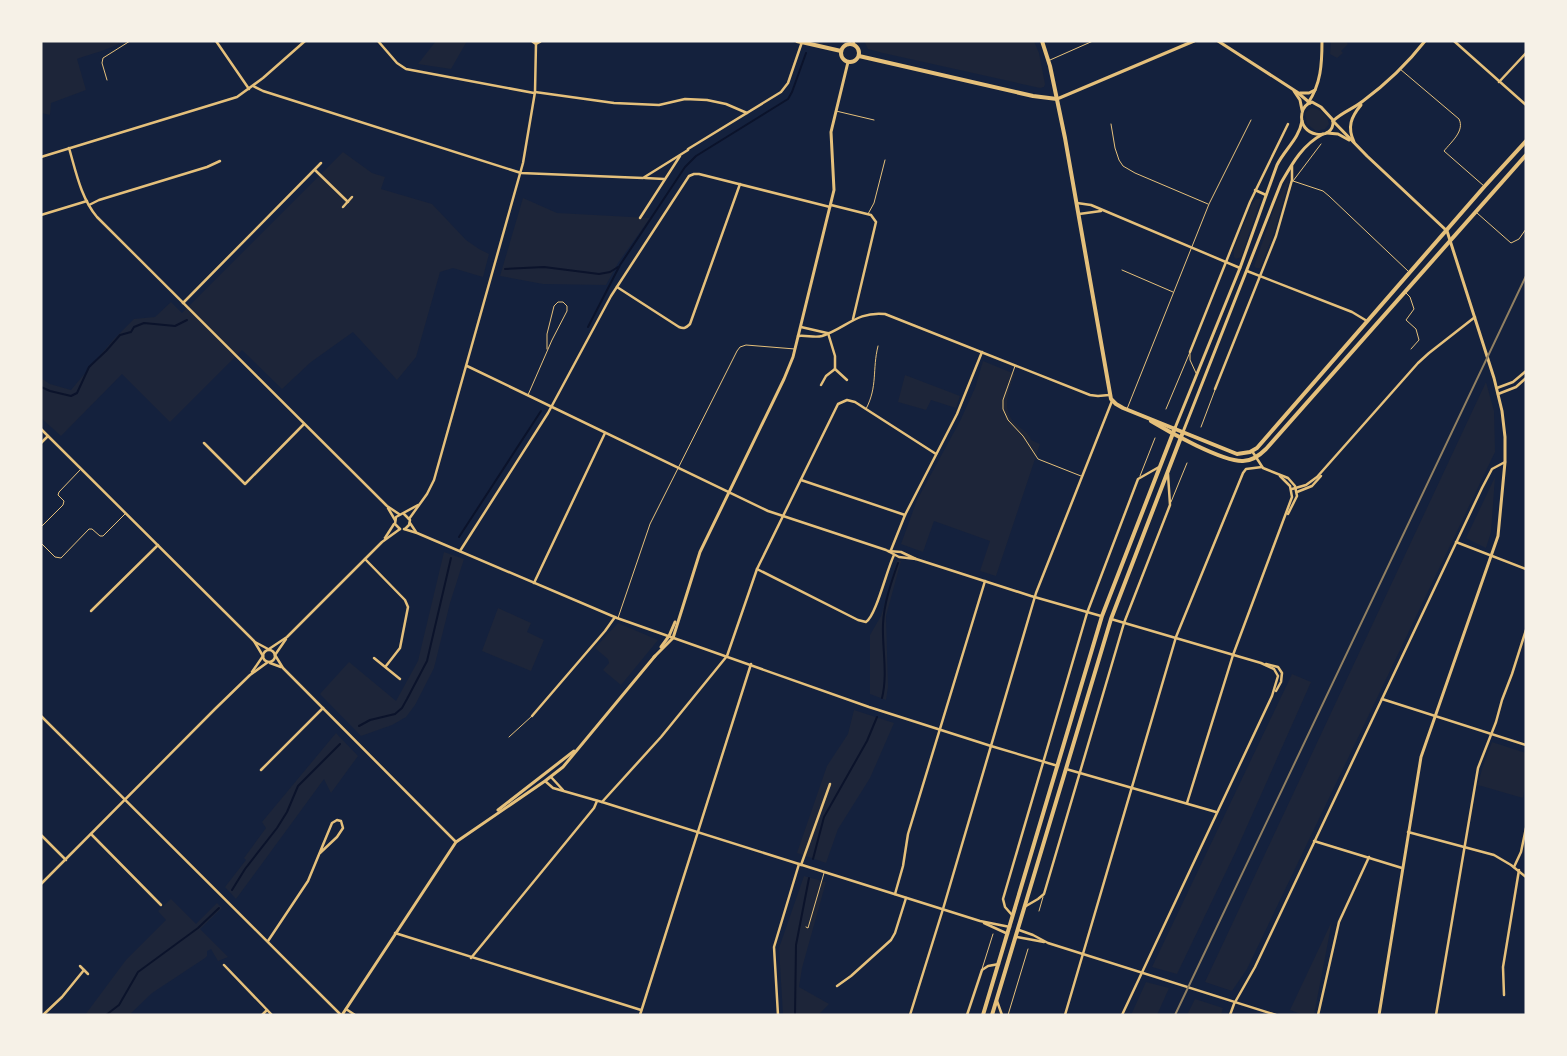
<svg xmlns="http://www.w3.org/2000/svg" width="1567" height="1056" viewBox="0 0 1567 1056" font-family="Lato,sans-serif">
<rect width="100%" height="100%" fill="#14213d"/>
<g fill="#1d2539">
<path d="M41,41H124C109,50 93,53 77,59L86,90L51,103L50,115L41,113Z"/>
<polygon points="436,41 467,41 451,69 418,64"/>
<polygon points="864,41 1034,41 1039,53 1045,84 1044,87 1040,88 883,53 868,49"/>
<polygon points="1331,41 1347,41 1346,42 1348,44 1341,51 1343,53 1337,58 1330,54"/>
<path d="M1311,108C1320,108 1327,115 1329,124L1325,129L1316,131L1307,124L1305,113Z"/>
<polygon points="343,152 372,173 385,177 381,189 432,204 466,240 479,249 489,254 483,277 453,268 440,272 416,357 397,380 353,332 311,362 282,389 242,350 170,422 122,374 61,436 41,418 41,378 50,384 71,390 113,340 134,319 155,317 171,302 182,313"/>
<polygon points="1288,179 1289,181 1274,233 1260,268 1256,268 1254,266 1276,203"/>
<polygon points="523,198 557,213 650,218 618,263 606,285 543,284 500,276"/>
<polygon points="1256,199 1261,199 1241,257 1236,259 1234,257 1234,249 1252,204"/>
<path d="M983,361L1015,374C1008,391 1000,412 1018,426C1024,431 1028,432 1031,440L1040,444L996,576L980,571L990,541L934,521L923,552L901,544L917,500L960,421L975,388Z"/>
<polygon points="905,375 960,396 956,408 931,400 926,410 898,402"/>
<polygon points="1486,382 1494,411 1495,452 1247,969 1232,991 1205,982"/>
<polygon points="1495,477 1491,532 1486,548 1466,538"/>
<polygon points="444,552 464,559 450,603 434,668 415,705 406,717 392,725 361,736 320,694 349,662 396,701 418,661"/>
<polygon points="897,560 901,561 886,616 888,687 886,700 870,694 870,635 881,616"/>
<polygon points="498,608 531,623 527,632 544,640 531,671 482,651"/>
<polygon points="618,623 658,640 621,685 603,670 609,663 608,659 595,648"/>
<polygon points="1292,674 1311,682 1236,851 1177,974 1152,967"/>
<polygon points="854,710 894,723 870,778 838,829 826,863 797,853 827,766 848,734"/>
<polygon points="336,733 358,756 331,793 324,779 236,899 225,887 246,860 244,858 266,828 262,822"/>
<polygon points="1492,742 1526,753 1526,780 1523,798 1478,785 1482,769"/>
<polygon points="804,876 826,882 802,968 799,987 829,1004 818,1015 783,1015 779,948"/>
<polygon points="171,899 196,924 217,903 222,908 200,929 228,957 218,961 211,949 207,951 207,956 205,958 152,993 129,1015 85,1015 126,960 166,920 158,911"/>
<polygon points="1332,921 1314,1015 1304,1015 1290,1010"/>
<polygon points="1146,982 1169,988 1157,1015 1131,1015"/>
<polygon points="1195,999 1223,1008 1221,1015 1187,1015"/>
</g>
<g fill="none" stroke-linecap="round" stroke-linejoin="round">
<g stroke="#0b132b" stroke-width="2">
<polyline points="505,269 544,267 599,274 610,272 618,267"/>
<polyline points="588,327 620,265 685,167 696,156 788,99 792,92 806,53"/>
<polyline points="41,387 50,391 71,396 77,393 89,367 106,351 120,335 131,332 134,327 144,323 175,326 187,320"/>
<polyline points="459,537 541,411"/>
<path d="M882,698C888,674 882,648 883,624C884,603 891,583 898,563"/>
<polyline points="359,726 370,720 395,714 402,708 407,699 427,661 451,558"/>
<polyline points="813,859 824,817 867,741 877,717"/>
<polyline points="232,890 245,869 277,828 287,812 298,786 340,744"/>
<polyline points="106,1015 119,1005 138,972 198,928 219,908"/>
<polyline points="795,1015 796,945 809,878"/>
</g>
<g stroke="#e5c07b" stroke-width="1">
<polyline points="1050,60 1093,41"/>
<path d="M1400,69L1459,119C1465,131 1451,142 1444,151L1484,186"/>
<polyline points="107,80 102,63 103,58 130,41"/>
<polyline points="836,111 874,120"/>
<polyline points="1111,124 1115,148 1119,160 1123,166 1135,173 1208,204"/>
<polyline points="1293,181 1323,191 1329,196 1408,271"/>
<polyline points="1293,181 1321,144"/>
<polyline points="1477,213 1511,243 1519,239 1526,229"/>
<polyline points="868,214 874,203 885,160"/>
<polyline points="1122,270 1173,292"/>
<polyline points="1406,293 1410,297 1414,309 1406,320 1416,329 1419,340 1411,349"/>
<polyline points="1190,353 1190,360 1196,373"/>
<polyline points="1015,366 1003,400 1003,409 1008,420 1023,436 1038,459 1081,476"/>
<polyline points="528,395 552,340 567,311 567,306 563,302 558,302 554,306 547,334 547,349"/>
<path d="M866,409C878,386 872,370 878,346"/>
<polyline points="1127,409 1209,204 1251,120"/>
<polyline points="1166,409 1190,352"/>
<polyline points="1201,427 1215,390"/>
<polyline points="1140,476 1155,438"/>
<polyline points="1171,502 1187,463"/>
<polyline points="41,527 63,505 64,501 58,495 59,492 80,470"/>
<polyline points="41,543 55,557 61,558 89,529 92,529 100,536 103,536 125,514"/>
<polyline points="618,618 650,524 737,351 740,347 746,345 795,349"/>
<polyline points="509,737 532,716"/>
<polyline points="1039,911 1043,897"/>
<polyline points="806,927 808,928 824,873"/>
<polyline points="982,969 993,934"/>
<polyline points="1008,1015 1028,949"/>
</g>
<g stroke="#e5c07b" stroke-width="2.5">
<polyline points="216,41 249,89"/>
<polyline points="378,41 397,63 406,69 534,93"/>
<polyline points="1454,41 1526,105"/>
<polyline points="853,45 854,41"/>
<polyline points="1499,82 1526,53"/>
<polyline points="253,86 263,91 521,173 643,178 688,150"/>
<polyline points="535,92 614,103 659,105 685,99 707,100 726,104 747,113"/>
<path d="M69,148C76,172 81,198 97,217L387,506L399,514"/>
<polyline points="688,149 781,92 788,83 802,42"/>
<polyline points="41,157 237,97 263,78 305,41"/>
<polyline points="315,170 348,202"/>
<polyline points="645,178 664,179"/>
<polyline points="1255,190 1266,195"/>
<polyline points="1077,203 1091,205 1240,268"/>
<polyline points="89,205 99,200 207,167 220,161"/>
<polyline points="831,205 871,215 876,222 853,319"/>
<polyline points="343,207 352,197"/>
<polyline points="1079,214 1101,211"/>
<polyline points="41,215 87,201"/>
<polyline points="640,218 680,156"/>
<polyline points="1247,271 1352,312 1367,321"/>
<path d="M617,287L679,327C684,329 686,328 690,324L740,184"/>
<polyline points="183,303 321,163"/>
<polyline points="801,327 827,333"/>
<polyline points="828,333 835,356 835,369 847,380"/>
<path d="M798,336C806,335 815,338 822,336C846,328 857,311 885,314L1090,395L1098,396L1109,395"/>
<polyline points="1190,352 1250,202 1288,124"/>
<polyline points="467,366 768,511 886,550 899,557 916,559"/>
<polyline points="821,385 826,376 835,369"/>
<polyline points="1497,388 1513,382 1526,371"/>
<polyline points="1215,389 1276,236 1292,180 1292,166"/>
<polyline points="1498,394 1516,387 1526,378"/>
<polyline points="41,429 254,641 263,656"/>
<polyline points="41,443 48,436"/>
<polyline points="204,443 245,484 304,424"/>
<polyline points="1252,451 1263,468 1288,478 1295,486 1297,496 1288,514"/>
<polyline points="801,480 905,515"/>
<polyline points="1292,489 1306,485 1317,477 1418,363 1429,353 1475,317"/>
<polyline points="1297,492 1312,486 1321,476"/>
<polyline points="388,508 395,520"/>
<polyline points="404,514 410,520 409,525 405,529"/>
<polyline points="409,519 427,494 434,480 523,163 535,92 536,43"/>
<polyline points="410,523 416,532"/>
<polyline points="400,529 395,524 396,517 418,505"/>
<polyline points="404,529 417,533 617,618 869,707 991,746 1058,766"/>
<polyline points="385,538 394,524"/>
<polyline points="1456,542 1526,569"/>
<polyline points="891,550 905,515 957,414 982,352"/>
<polyline points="460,551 548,413 611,296 689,176 694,174 699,174 830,207"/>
<polyline points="888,551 901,552 916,559 1031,596 1101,616"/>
<polyline points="365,559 405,600 408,607 400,648 386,666"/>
<path d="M757,569L858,620L866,622C876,616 887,569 894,555"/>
<polyline points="534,583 605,433"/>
<polyline points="91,611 158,545"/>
<polyline points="1111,619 1261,663 1274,669 1278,676 1272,696 1122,1015"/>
<polyline points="255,642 268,649"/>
<polyline points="269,649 287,637 382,542 400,529"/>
<circle cx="269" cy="656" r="6"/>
<polyline points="275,655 283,668 456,842"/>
<polyline points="275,655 286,639"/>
<polyline points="374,658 400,679"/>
<polyline points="270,663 281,667"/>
<polyline points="1266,664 1278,667 1282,673 1281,682 1276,691"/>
<polyline points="252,672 263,656"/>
<polyline points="1382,699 1526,745"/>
<polyline points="41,716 341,1015"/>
<polyline points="532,716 605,631 615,617"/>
<polyline points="1066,769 1216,812"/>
<polyline points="261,770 323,708"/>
<polyline points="551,777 563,790"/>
<polyline points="545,781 553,788 602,802 980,921 1010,927"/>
<polyline points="602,802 661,737 727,656 757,569 838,404 847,400 855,402 936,454"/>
<polyline points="1187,803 1233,655 1292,497 1290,486 1280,476"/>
<polyline points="1408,832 1494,855 1511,865 1526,877"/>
<polyline points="91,834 161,905"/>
<polyline points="41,835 66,860"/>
<polyline points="1314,841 1402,868"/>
<polyline points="801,865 830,784"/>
<polyline points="1514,867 1521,852 1526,828"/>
<polyline points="41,884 215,709 250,675 268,662"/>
<polyline points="895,894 903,866 908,834 985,581"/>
<polyline points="1026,906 1038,899 1044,894 1124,623 1170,505 1168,474"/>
<polyline points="1012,915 1005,907 1003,899 1087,613 1138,479 1159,467"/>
<polyline points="984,923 1008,934"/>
<polyline points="1019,930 1033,935 1048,943 1276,1015"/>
<polyline points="395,933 641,1010"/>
<polyline points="1017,937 1044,942"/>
<polyline points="268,941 308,881 332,823 337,820 341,821 343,828 337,837 320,853"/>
<polyline points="471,958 594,808 597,801"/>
<polyline points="224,965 272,1015"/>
<polyline points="80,966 88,974"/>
<polyline points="837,986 851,976 891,940 895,933 906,898"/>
<polyline points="1504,995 1503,967 1519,870"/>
<polyline points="997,1001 1002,1015"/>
<polyline points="346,1009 355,1015"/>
<polyline points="43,1015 62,997 84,970"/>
<polyline points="262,1015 267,1010"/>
<polyline points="640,1015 751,664"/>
<polyline points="778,1015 774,947 799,864"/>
<polyline points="910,1015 943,909 1036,593 1112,401"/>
<polyline points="967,1015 982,970 988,966 999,964"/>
<polyline points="1065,1015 1176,637 1243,473 1246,469 1262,467"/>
<polyline points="1230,1015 1234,1004 1255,967 1482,488 1492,469 1505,462"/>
<polyline points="1318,1015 1339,922 1369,857"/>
<polyline points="1436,1015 1478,768 1496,722 1502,700 1512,674 1526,630"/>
</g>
<g stroke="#e5c07b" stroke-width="3">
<polyline points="1218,41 1297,92 1310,103"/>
<polyline points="1294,91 1300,100 1302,110"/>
<polyline points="1300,93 1309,93 1315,90"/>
<polyline points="1057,99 1194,41"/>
<path d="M1312,102L1321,107L1333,120C1335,143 1297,137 1302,113C1303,107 1306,104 1312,102Z"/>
<path d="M1308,103C1321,84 1322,64 1322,41"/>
<polyline points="1333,121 1367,156 1447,231 1494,378 1502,411 1505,437 1505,462 1498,536 1421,757 1379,1015"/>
<path d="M1333,121C1342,112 1353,109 1363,101C1386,84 1407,64 1425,41"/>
<polyline points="1327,133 1338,134 1349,140"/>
<path d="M1354,142C1347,127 1351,117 1361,105"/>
<path d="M1175,428L1240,268L1277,165C1285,149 1299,139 1302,121"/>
<path d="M1183,432L1281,183C1292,164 1302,145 1323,134"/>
<polyline points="661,647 669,636 675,622"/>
<polyline points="654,657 673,638 700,552 784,379 793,357 834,190 831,132 848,62"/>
<polyline points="498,810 574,751"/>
<polyline points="342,1015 456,842 545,781 563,767 655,656"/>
</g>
<g stroke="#e5c07b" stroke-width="4">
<polyline points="533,41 536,43 540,41"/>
<polyline points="797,41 841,51"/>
<polyline points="1042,41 1050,66 1065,138 1111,399 1116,404 1123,408 1237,454 1250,452 1257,448 1484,187 1526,141"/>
<circle cx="850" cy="53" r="9"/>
<polyline points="859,56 1033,96 1057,99"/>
<path d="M1151,421C1169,432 1223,462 1243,461C1252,461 1260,455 1266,449L1526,155"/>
<polyline points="983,1015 1102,616 1175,428"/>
<polyline points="992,1015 1111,619 1183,432"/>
</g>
<polyline stroke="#918062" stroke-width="2" points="1175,1015 1526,276"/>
</g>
<rect width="1567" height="1056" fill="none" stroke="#f6f1e7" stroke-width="85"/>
</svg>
